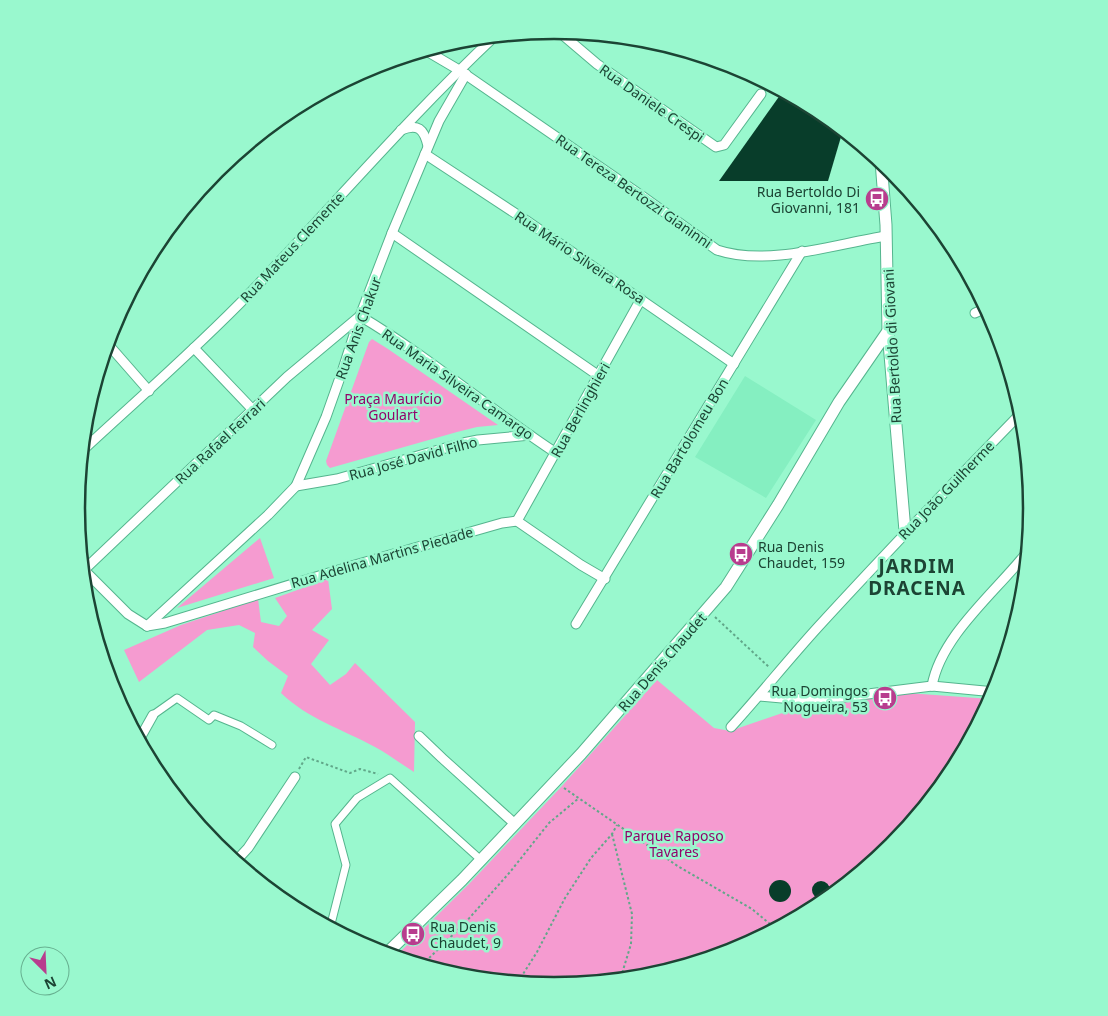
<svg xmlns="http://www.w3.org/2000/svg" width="1108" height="1016" viewBox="0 0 1108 1016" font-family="'Noto Sans',sans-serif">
<rect width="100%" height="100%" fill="#99f8ce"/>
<polygon fill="#85efc1" points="745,376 816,420 766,498 695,457"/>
<g fill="#f59bd0">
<polygon points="372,339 388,349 498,425 477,427 457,432 330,468 327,465 326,461 369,342"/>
<polygon points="260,538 274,578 177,608"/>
<path d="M328,579L332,609L312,630L329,640L311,664L330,685L346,674L355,663L415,722L414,772C401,764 388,754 375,747C342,729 308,719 281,693L288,676L268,661L253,647L255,633L239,625L207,630L139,682L124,650L181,625L258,599L261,622L279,626L287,616L275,598Z"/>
<polygon points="657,680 714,728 730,731 797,708 907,693 991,699 951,774 892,846 819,906 737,950 647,977 554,986 460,977 395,957 469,884 562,786"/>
</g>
<g fill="#083d2a">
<polygon points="783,91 820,111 843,130 828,181 719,181"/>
<circle cx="780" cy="891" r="11"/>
<circle cx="821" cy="890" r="9"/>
</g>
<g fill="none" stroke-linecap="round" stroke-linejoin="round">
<g stroke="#55b58e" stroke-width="9">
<g id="pedestrian">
<polyline points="153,715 177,698 209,720 214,715 241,726 272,745"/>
<polyline points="330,928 346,865 335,824 357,798 390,778 481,860"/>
</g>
</g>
<g stroke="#55b58e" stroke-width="11">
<g id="minor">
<polyline points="557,30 597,64 716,147 724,145 761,94"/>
<path d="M425,50L459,70L642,196L717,250C768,267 835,244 886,236"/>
<path d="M401,130C418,123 424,129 428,146"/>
<polyline points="425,154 527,221 734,364"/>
<polyline points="182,211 248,144"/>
<polyline points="392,233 599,376"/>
<polyline points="975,313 986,308"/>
<polyline points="107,343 149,391"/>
<polyline points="194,348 253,410"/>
<path d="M82,451C138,399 196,349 250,293C332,207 409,117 495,36"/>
<polyline points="296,486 337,479 463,443 478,440 530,435"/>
<polyline points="517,521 641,299"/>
<polyline points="82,568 128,614 147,626"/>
<path d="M84,570L287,377L360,316C429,357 489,409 556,453"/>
<polyline points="576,624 802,251"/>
<polyline points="147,626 268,515 296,486 326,417 343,369 360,316 392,233 439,121 466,74"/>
<polyline points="147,626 165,623 355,565 502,523 517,521 581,565 605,579"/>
<path d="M932,686C941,635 997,591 1028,551"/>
<polyline points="760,696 793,699 844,697 932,686 995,692"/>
<path d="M731,727C761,694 788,660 818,627C885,554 953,483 1022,412"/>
<polyline points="419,736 442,758 515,824"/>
<polyline points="139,740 153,715"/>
<polyline points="235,862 248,848 295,777"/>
</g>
</g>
<g stroke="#55b58e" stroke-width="13">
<g id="tertiary">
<polyline points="881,161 886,225 888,331 905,531"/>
<polyline points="386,954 462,880 581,754 726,587 778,505 839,402 888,331"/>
</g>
</g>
<g stroke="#61a789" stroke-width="2" stroke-dasharray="2.5 2.5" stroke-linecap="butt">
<polyline points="715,617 770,668"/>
<polyline points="299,769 306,757 350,773 360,769 378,774"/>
<polyline points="564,788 679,867 752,909 776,929"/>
<polyline points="612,834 632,914 631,944 620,980"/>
<polyline points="422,965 465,923 510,872 549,823 579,798"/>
<polyline points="518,982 537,952 565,898 591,858 612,834 617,825"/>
</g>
<use href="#pedestrian" stroke="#fff" stroke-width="7"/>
<use href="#minor" stroke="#fff" stroke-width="9"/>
<use href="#tertiary" stroke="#fff" stroke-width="11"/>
</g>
<defs>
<g id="bus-disc" transform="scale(1.25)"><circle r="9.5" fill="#b83d8e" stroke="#99f8ce"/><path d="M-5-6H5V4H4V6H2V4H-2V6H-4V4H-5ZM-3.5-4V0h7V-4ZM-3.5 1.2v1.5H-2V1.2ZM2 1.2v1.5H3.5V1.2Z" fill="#fff"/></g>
</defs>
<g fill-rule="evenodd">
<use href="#bus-disc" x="877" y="199"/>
<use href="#bus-disc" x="741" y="554"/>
<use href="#bus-disc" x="885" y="698"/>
<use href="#bus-disc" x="413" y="934"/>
</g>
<g text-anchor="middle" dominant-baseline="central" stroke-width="5" stroke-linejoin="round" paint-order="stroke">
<g font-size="14" fill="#1c4434" stroke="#99f8ce">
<text transform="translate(652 103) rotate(35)">Rua Daniele Crespi</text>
<text transform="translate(634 191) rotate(35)">Rua Tereza Bertozzi Gianinni</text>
<text transform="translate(292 247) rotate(-47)">Rua Mateus Clemente</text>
<text transform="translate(580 257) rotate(34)">Rua Mário Silveira Rosa</text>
<text transform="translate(358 328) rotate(-70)">Rua Anis Chakur</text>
<text transform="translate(892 346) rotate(-93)">Rua Bertoldo di Giovani</text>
<text transform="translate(458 384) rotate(35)">Rua Maria Silveira Camargo</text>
<text transform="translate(580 410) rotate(-61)">Rua Berlinghieri</text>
<text transform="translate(689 438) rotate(-59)">Rua Bartolomeu Bon</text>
<text transform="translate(220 441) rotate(-43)">Rua Rafael Ferrari</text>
<text transform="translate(413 458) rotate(-15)">Rua José David Filho</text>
<text transform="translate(946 490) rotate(-46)">Rua João Guilherme</text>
<text transform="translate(382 557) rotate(-16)">Rua Adelina Martins Piedade</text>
<text transform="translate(662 662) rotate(-49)">Rua Denis Chaudet</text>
</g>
<g font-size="14" fill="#1c4434" stroke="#99f8ce" text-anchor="end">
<text x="860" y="191">Rua Bertoldo Di<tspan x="860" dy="16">Giovanni, 181</tspan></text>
<text x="758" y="546" text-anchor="start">Rua Denis<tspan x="758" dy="16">Chaudet, 159</tspan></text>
<text x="868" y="690">Rua Domingos<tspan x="868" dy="16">Nogueira, 53</tspan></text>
<text x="430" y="926" text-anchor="start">Rua Denis<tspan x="430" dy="16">Chaudet, 9</tspan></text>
</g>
<g font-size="14" fill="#92036b" stroke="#99f8ce">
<text x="393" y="398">Praça Maurício<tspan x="393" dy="16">Goulart</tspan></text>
<text x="674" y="835">Parque Raposo<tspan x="674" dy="16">Tavares</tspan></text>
</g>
<g font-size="19" font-weight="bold" letter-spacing="1" fill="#1c4434" stroke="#99f8ce">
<text x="917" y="566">JARDIM<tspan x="917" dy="22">DRACENA</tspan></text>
</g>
</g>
<path d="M0 0H1108V1016H0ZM85 508a469 469 0 1 1 938 0a469 469 0 1 1-938 0Z" fill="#99f8ce" fill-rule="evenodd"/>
<path fill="none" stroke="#1c4434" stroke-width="2.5" d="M85 508a469 469 0 1 1 938 0a469 469 0 1 1-938 0Z"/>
<g transform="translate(45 971) rotate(156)"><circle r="24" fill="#99f8ce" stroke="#67b090"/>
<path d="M0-4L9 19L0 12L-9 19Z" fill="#b83d8e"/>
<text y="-8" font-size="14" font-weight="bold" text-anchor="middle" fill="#1c4434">N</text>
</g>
</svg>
